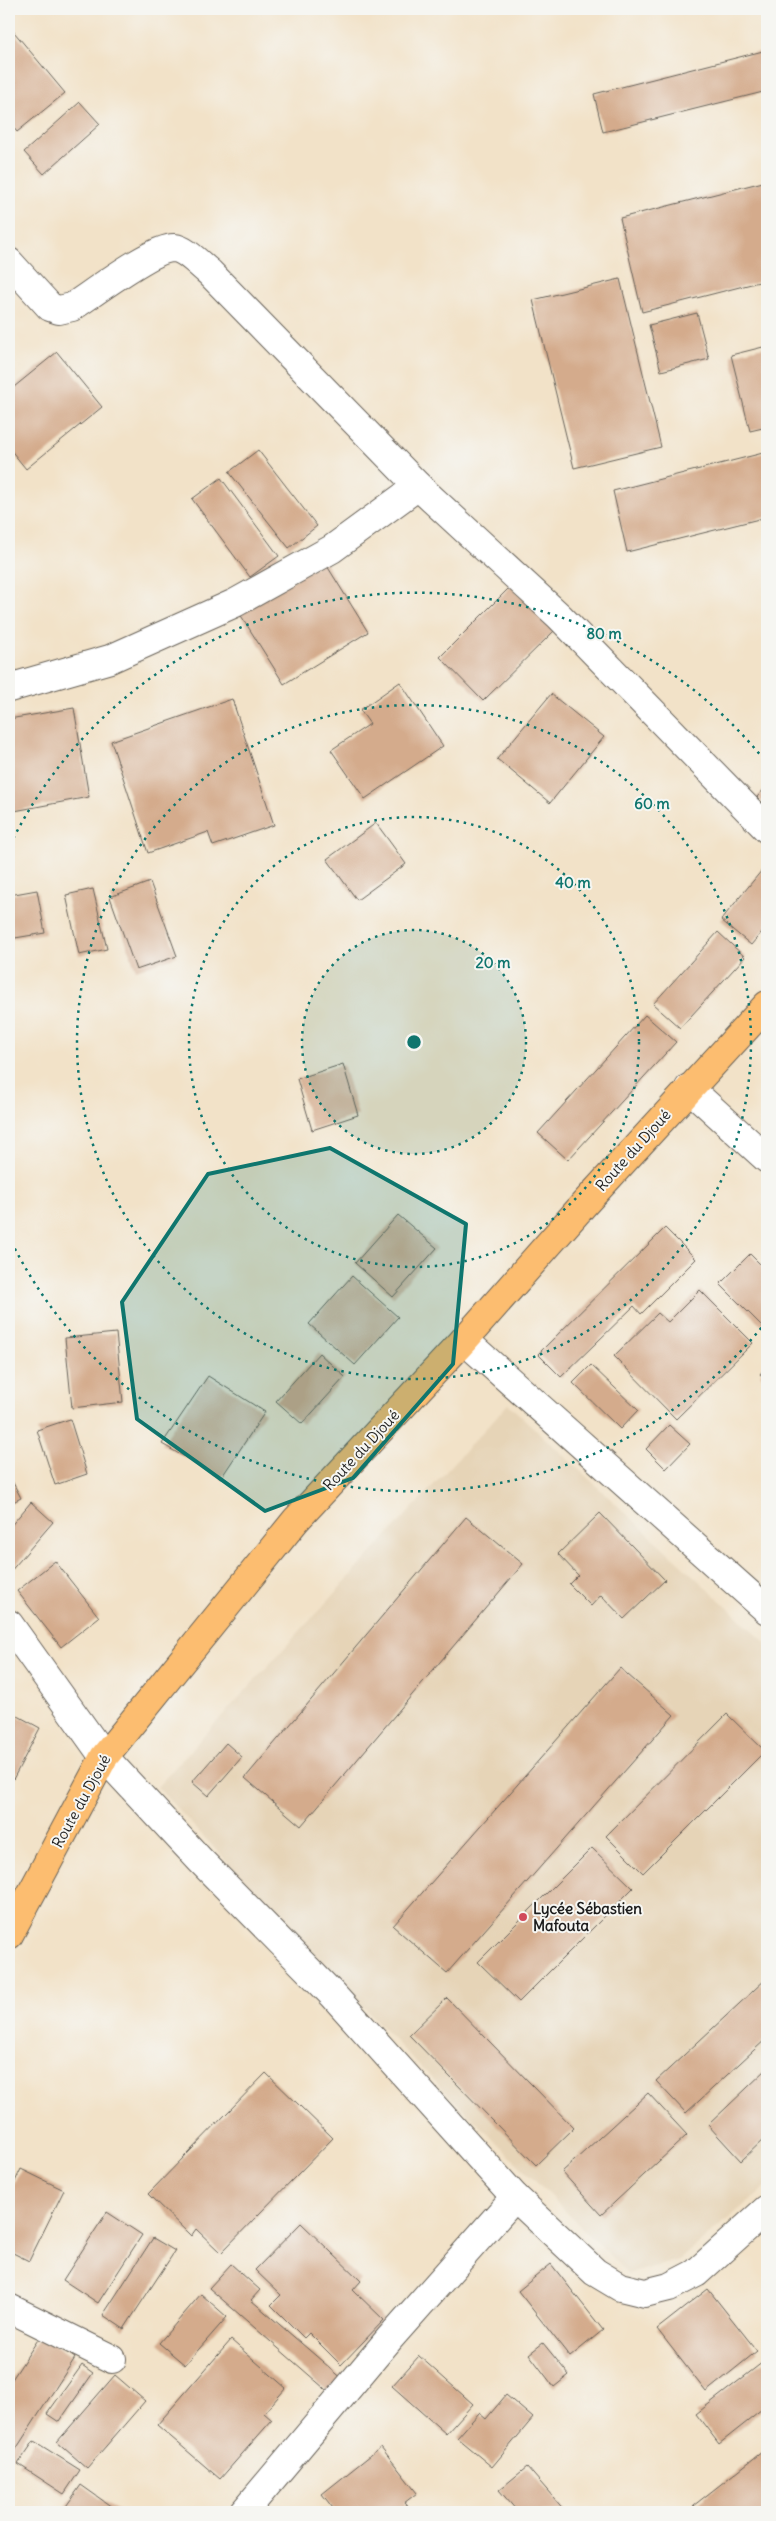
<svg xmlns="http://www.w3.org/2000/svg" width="776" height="2521" viewBox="0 0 776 2521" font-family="Delius,sans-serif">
<rect width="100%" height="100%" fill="#f6f6f2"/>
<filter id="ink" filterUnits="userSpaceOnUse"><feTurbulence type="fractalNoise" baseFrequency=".02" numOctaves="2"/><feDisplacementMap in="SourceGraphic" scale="10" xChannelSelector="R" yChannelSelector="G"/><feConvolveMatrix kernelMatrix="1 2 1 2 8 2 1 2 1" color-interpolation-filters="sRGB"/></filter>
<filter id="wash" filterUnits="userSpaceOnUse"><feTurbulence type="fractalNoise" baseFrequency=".0096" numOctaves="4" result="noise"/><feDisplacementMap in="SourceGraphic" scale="20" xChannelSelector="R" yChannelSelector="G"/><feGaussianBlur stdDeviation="1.12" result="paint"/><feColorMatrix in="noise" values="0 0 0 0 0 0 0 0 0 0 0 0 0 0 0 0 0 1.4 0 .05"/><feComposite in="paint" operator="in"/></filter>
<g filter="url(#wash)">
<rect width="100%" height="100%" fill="#f2e2c8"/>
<polygon fill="#e6d4b7" points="508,1404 767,1644 767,2186 679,2260 628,2274 401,2047 157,1787"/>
<g id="blocks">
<g fill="#d4ab8c">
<polygon points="9,26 65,93 17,132 9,122"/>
<polygon points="767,50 767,91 603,132 594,94"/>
<polygon points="80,102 100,124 44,174 24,152"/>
<polygon points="767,181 767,280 642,312 620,218"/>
<polygon points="620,279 661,447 574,468 533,300"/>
<polygon points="697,313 709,359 661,371 649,325"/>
<polygon points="767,346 767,427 750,431 731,355"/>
<polygon points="57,352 102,407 26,469 9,448 9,391"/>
<polygon points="258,450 317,526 289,548 229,472"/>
<polygon points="767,452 767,517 627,552 613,491"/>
<polygon points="221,478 279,556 250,577 192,499"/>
<polygon points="324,561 368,632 284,684 240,614"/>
<polygon points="511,586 555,630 483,701 440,657"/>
<polygon points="400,682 443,746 365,799 331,750 370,724 360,710"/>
<polygon points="551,694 604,737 550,803 497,759"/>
<polygon points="232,699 274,825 213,846 208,832 148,853 111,741"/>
<polygon points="74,708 89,797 9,812 9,719"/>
<polygon points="767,786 767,807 757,797"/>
<polygon points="376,823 406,864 357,900 327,859"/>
<polygon points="767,864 767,926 751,945 721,920"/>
<polygon points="150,882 177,956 136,970 110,897"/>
<polygon points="93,889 107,949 79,955 66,895"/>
<polygon points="37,890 45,933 9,939 9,895"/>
<polygon points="718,932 745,957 680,1028 653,1004"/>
<polygon points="645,1015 676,1042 568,1160 538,1133"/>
<polygon points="343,1064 358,1115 312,1130 297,1079"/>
<polygon points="398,1215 437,1248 393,1297 355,1263"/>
<polygon points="665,1228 696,1259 641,1314 634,1306 561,1377 538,1354"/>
<polygon points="750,1254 767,1271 767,1331 720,1284"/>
<polygon points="352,1276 398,1317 355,1365 309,1324"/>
<polygon points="700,1290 753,1343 676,1419 614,1356 658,1313 668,1322"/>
<polygon points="116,1333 123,1402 72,1408 65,1338"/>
<polygon points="319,1353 345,1377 302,1424 276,1401"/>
<polygon points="591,1365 638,1410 620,1429 573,1383"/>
<polygon points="767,1366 767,1382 760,1374"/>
<polygon points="208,1376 265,1412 221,1478 162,1444"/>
<polygon points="70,1419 87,1474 55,1485 37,1430"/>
<polygon points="669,1425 690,1444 666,1469 646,1449"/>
<polygon points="9,1475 21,1498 9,1504"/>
<polygon points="31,1502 53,1522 9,1573 9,1528"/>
<polygon points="600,1513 665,1580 624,1619 601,1595 591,1606 569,1584 578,1575 558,1554"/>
<polygon points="466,1517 523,1564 301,1826 245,1778"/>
<polygon points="55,1561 99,1617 61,1647 17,1591"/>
<polygon points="620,1668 674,1715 447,1973 393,1926"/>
<polygon points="9,1711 40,1728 9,1787"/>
<polygon points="727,1714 765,1751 643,1873 606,1836"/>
<polygon points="226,1743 242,1757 208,1796 192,1782"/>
<polygon points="592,1848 633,1888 519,2002 478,1962"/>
<polygon points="767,1978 767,2038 686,2113 656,2081"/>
<polygon points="447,1998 574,2128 536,2165 409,2035"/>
<polygon points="767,2069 767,2136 741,2161 708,2125"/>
<polygon points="266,2073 333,2138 221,2253 196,2229 191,2236 148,2194"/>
<polygon points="648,2093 687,2135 601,2215 562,2172"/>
<polygon points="21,2169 64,2190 29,2261 9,2251 9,2194"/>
<polygon points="107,2212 142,2235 98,2303 63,2280"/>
<polygon points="301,2223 361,2281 353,2290 384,2320 341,2365 309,2333 304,2338 271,2305 281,2295 255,2270"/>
<polygon points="153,2238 175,2251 124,2329 103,2315"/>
<polygon points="231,2264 260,2290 251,2300 344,2380 332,2395 209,2288"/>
<polygon points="551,2264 603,2330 570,2357 518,2291"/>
<polygon points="708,2289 757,2351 706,2392 657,2329"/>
<polygon points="201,2294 227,2317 185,2365 159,2343"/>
<polygon points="41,2335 75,2358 9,2460 9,2384"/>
<polygon points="231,2340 286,2388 264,2413 272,2420 220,2479 157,2425"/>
<polygon points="543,2343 569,2375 554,2387 529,2354"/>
<polygon points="419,2356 473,2404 446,2434 392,2386"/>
<polygon points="763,2362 767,2368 767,2406 719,2444 696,2414"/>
<polygon points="82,2365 93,2373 59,2422 47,2414"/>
<polygon points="115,2375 145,2401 87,2468 57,2442"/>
<polygon points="506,2395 533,2418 492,2467 457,2438 479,2413 486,2419"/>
<polygon points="34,2441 80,2470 64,2494 18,2464"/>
<polygon points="381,2447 417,2493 404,2503 412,2512 336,2512 322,2494"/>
<polygon points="767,2448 767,2512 698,2512 693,2506"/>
<polygon points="527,2467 566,2512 518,2512 499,2490"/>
<polygon points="81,2485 119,2512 62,2512"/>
</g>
</g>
</g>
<g filter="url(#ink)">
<use href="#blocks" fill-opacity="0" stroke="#676158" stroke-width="1"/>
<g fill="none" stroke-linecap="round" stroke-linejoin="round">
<g stroke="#676158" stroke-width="30">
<g id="minor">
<path d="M9,262L50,307L59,310L72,307C92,294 154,247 174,248C186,249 200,265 209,272L418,486L559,616L767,829"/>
<polyline points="9,688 110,659 235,603 332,549 418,486"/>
<polyline points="689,1088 767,1159"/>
<polyline points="464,1340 767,1610"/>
<polyline points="9,1624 104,1757 201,1861 333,1995 515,2197 595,2272 620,2287 645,2293 669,2287 696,2273 767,2209"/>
<polyline points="9,2308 112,2359"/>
<polyline points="244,2512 390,2338 515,2197"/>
</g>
</g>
<g stroke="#676158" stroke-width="30">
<polyline id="major" points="9,1935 104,1757 296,1520 464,1340 585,1203 767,1005"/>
</g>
<use href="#minor" stroke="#fff" stroke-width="28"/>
<use href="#major" stroke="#fcbd6f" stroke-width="28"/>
</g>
</g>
<path fill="#0f766e" fill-opacity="0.2" stroke="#0f766e" stroke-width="4" stroke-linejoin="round" d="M330,1148L466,1224L453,1364L353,1478L265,1511L137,1419L122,1302L208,1174Z"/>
<circle cx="414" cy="1042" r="112" fill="#0f766e" fill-opacity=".12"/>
<g fill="none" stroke="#0f766e" stroke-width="2.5" stroke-dasharray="2.5 5">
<circle cx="414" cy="1042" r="112"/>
<circle cx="414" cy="1042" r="225"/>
<circle cx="414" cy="1042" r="337"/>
<path d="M766 1322A450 450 0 0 1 10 1239M10 845A450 450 0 0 1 766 762"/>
</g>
<circle fill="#d1495b" stroke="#f6f6f2" stroke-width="2" cx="523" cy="1917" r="5"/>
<g text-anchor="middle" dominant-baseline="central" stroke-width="4" stroke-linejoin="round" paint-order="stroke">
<g font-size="15" fill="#1c1c1c" stroke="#f6f6f2">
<text transform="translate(633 1150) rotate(-48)">Route du Djoué</text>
<text transform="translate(361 1450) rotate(-47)">Route du Djoué</text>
<text transform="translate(81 1801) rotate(-61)">Route du Djoué</text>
</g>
<g font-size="15" font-weight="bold" fill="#1c1c1c" stroke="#f6f6f2" text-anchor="start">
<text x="533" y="1908">Lycée Sébastien<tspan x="533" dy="17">Mafouta</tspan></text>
</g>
</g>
<circle cx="414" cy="1042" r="8" fill="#0f766e" stroke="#f6f6f2" stroke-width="2.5"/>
<g font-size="15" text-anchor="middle" font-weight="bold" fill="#0f766e" stroke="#f6f6f2" stroke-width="4" stroke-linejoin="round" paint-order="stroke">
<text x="604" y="639">80 m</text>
<text x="652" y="809">60 m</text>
<text x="573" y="888">40 m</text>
<text x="493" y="968">20 m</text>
</g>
<rect width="776" height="2521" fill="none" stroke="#f6f6f2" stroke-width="30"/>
</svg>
